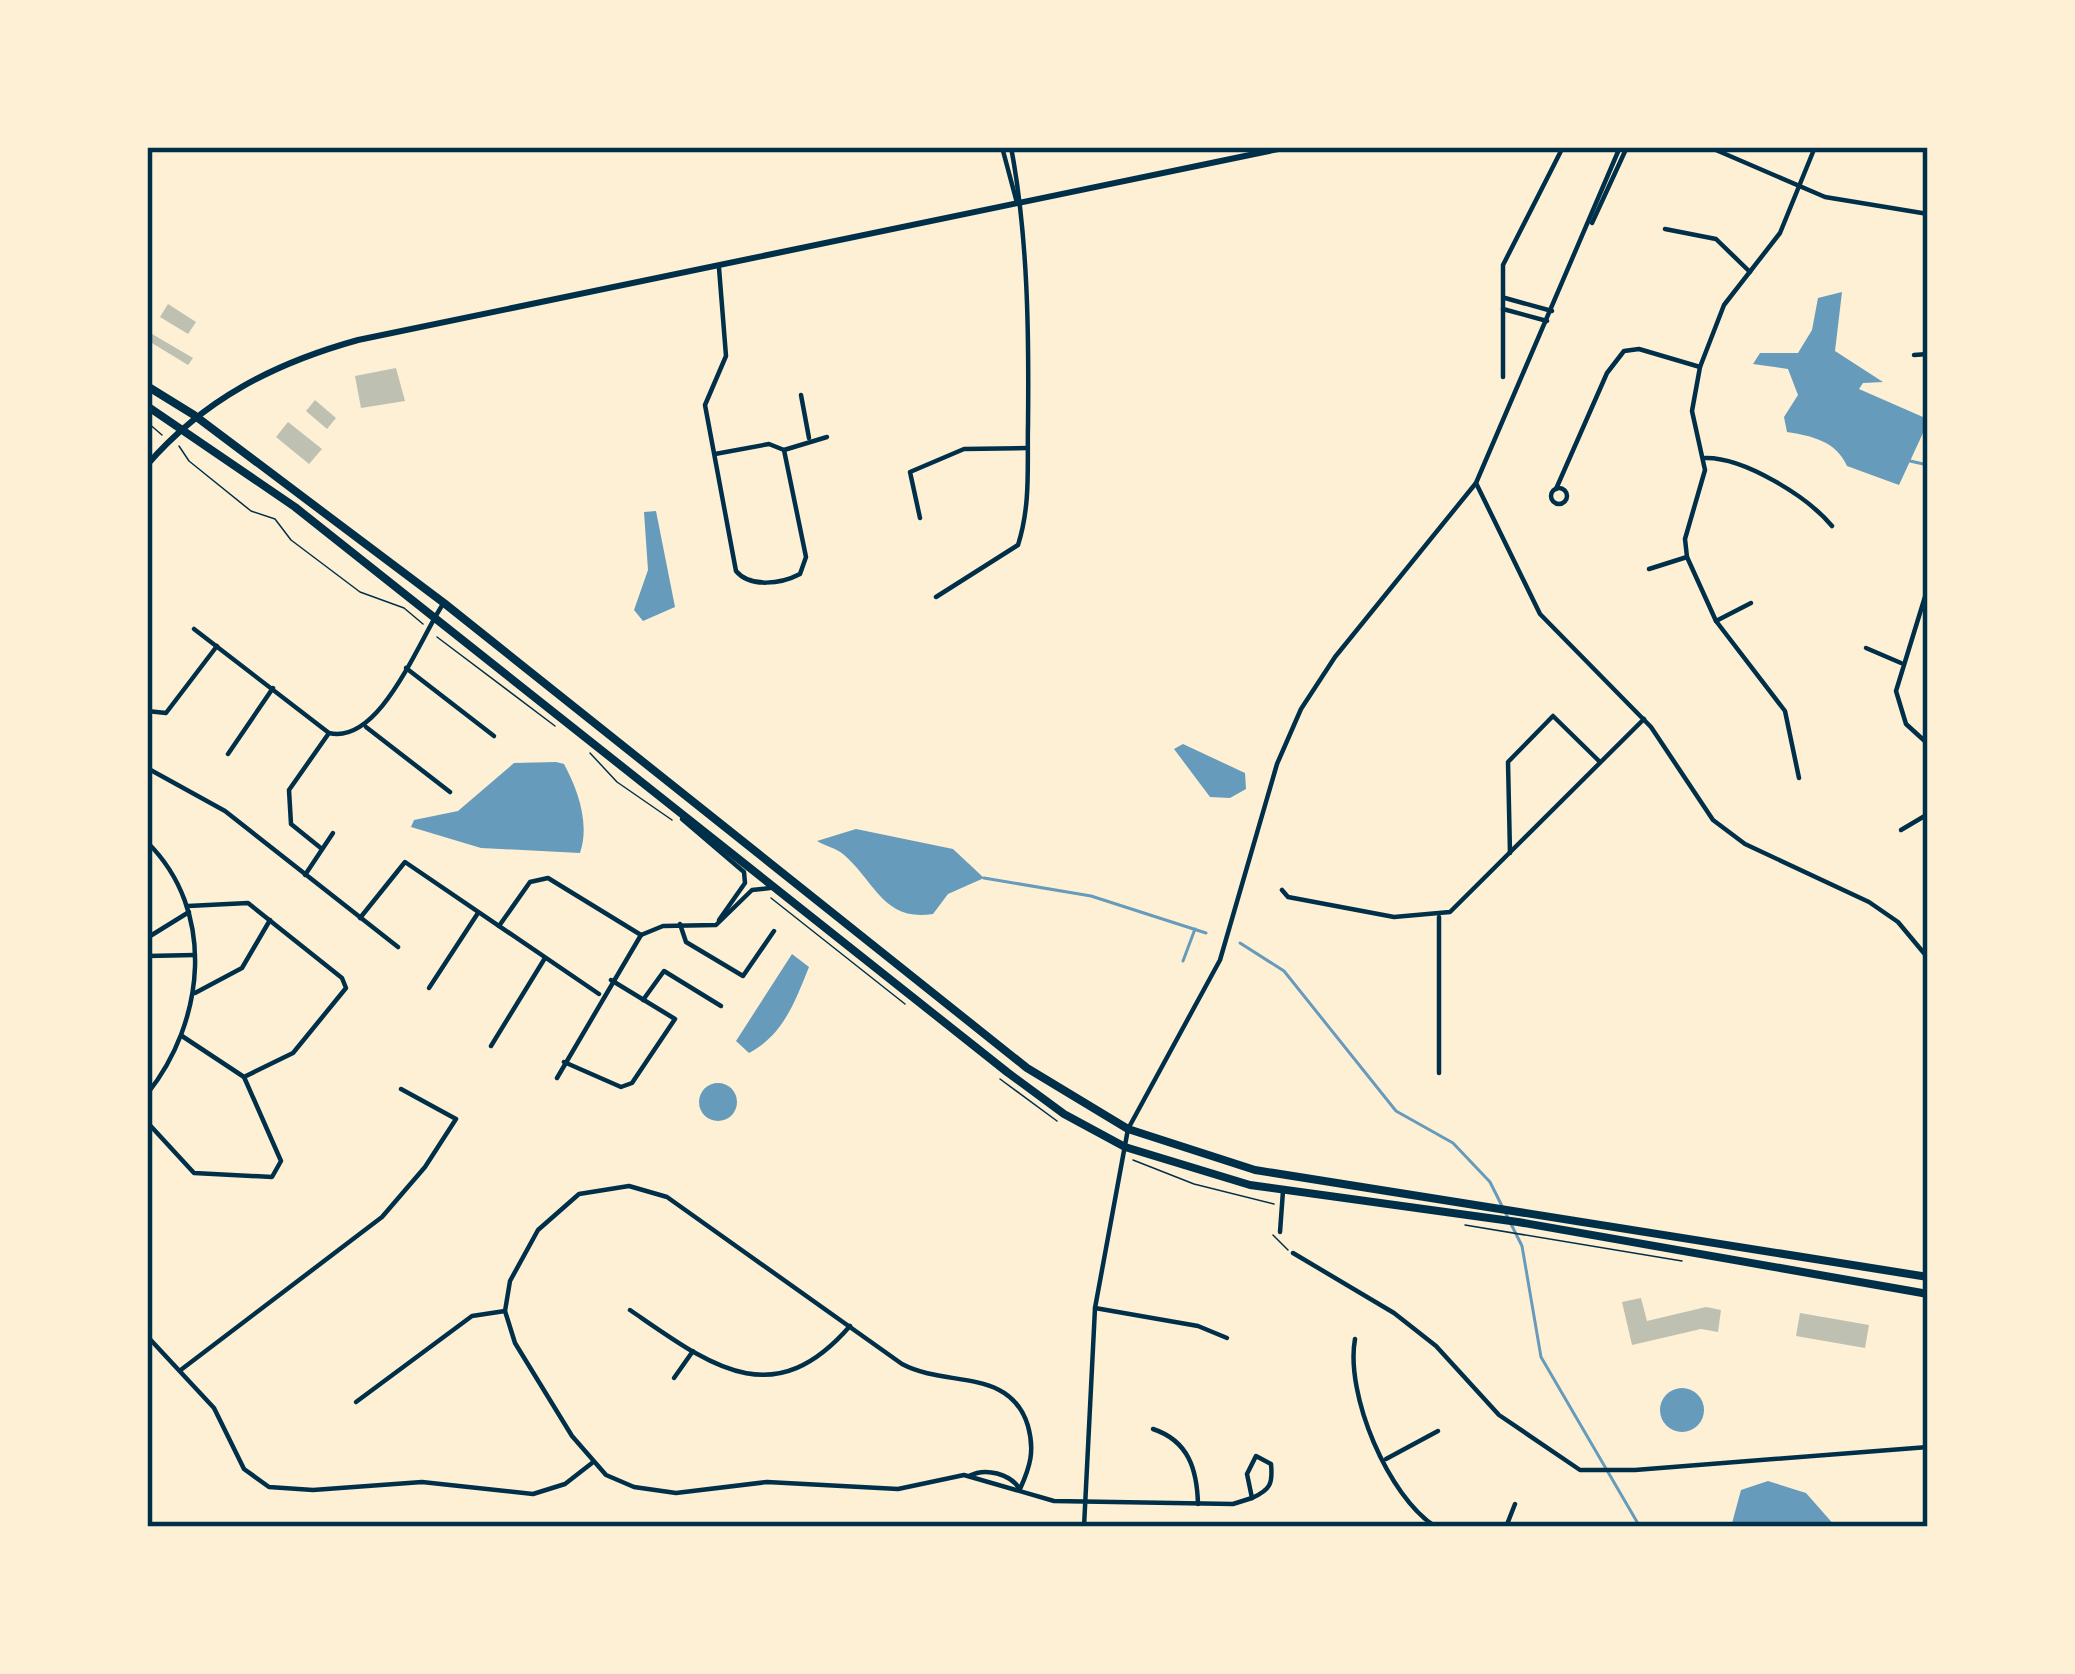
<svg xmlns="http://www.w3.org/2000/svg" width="2075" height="1674" viewBox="0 0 2075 1674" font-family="Manrope,sans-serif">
<rect width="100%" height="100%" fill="#fdf0d5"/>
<g fill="#669bbc">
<path d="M1842,292L1835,351L1883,382L1863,383L1859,389L1923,417V433L1899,485L1847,466C1836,441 1812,436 1787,432L1784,417L1798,395L1788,369L1753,364L1760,353H1798L1812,330L1818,298Z"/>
<polygon points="656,511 675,607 643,621 634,610 648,570 644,512"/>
<polygon points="1183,744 1245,773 1246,789 1230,798 1210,797 1174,749"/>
<path d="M556,762L564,764C578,790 590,824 580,853L481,848L411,827L414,820L458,811L514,763Z"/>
<path d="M856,829L953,849L984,878L948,894L933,914C883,922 875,881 843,854C836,848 825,846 817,841Z"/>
<path d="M792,954L809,967C795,1002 783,1035 749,1053L736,1041Z"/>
<circle cx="718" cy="1102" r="19"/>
<circle cx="1682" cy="1410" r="22"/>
<polygon points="1768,1481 1806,1493 1836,1527 1731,1527 1741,1490"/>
</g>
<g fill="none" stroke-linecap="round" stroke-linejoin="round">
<g stroke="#669bbc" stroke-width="3">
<polyline points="1910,461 1928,465"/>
<polyline points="984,878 1091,896 1206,933"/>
<polyline points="1240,943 1284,971 1396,1111 1453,1143 1490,1182 1522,1246 1541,1357 1640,1527"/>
<polyline points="1183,961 1195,929"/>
</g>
</g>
<g fill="#bec0b2">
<polygon points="168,304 196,322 188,334 160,317"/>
<polygon points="147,331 193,358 188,365 147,340"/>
<polygon points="396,368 405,401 361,408 355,376"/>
<polygon points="315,400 336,418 327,429 306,411"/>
<polygon points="288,422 322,449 309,464 276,437"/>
<polygon points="1641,1298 1647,1321 1706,1307 1721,1310 1718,1332 1701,1329 1632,1345 1622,1302"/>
<polygon points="1800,1313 1869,1325 1865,1348 1796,1336"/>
</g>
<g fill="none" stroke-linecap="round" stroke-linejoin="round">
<g stroke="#003049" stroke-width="1.5">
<polyline points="147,422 162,435"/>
<polyline points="179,446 189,461 251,511 275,519 291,540 360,592 404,608 423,624"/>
<polyline points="437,637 555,726"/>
<polyline points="590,753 617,782 672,820"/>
<polyline points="771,898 905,1004"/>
<polyline points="1000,1079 1057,1121"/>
<polyline points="1133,1160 1194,1184 1274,1204"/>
<polyline points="1465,1225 1682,1261"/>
<polyline points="1273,1235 1288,1250"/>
</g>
<g stroke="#003049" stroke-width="4.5">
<polyline points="599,147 868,147"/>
<polyline points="1002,147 1017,203"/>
<polyline points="1709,147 1825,197 1928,214"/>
<polyline points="1592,223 1627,147"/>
<polyline points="1665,229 1716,239 1750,272"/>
<polyline points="1505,298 1552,311"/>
<polyline points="1503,309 1547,321"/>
<polyline points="1914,355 1928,354"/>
<polyline points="1503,377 1503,265 1563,147"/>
<polyline points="801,395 809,438"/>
<polyline points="784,450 827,437"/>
<path d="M715,454L769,444L784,450L806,557L800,574C781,584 750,588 736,571L705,405L726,356L719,268"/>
<path d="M1705,458C1743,457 1807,496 1832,526"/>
<polyline points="1476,483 1540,614 1651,727 1713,820 1745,844 1869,902 1898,922 1928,958"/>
<circle cx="1559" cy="496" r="8"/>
<polyline points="1556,489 1607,373 1624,351 1639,349 1700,367"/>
<polyline points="920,518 910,472 964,449 1027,448"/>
<polyline points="1649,569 1687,557"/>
<polyline points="1928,587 1896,691 1906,724 1928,744"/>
<path d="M936,597L1018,545C1031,504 1027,466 1028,425C1029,333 1028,237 1011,147"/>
<polyline points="1716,621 1751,603"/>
<path d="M194,629L329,733C380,745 418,642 443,604"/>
<polyline points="1866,648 1901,663"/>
<polyline points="406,668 494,736"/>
<polyline points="147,711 166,713 217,646"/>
<polyline points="366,727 450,792"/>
<polyline points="228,754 273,688"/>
<polyline points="147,768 225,811 398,947"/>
<polyline points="1799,778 1785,711 1716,621 1687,557 1685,539 1705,470 1692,411 1700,367 1724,305 1780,233 1815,147"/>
<polyline points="682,819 744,872 745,883 719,920"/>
<polyline points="1901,830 1928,814"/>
<path d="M147,842C217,911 205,1022 147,1094"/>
<polyline points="322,849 291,824 289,790 329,733"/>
<polyline points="1510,853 1508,762 1553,716 1600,762"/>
<polyline points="305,875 333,833"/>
<polyline points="1282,890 1288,897 1394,917 1450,912 1644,719"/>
<polyline points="360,918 405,862 599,994"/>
<polyline points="680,924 686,942 743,976 774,931"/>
<polyline points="499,926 530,882 548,878 641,935"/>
<polyline points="147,938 189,912"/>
<polyline points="147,956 195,955"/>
<polyline points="429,988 478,913"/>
<polyline points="195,993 242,968 270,920"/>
<polyline points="643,1000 664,971 721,1006"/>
<polyline points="182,1036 244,1077 293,1053 346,988 342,978 248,903 188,906"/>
<polyline points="491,1046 545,958"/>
<polyline points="564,1062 621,1087 632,1083 675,1019 611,980"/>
<polyline points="1439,1073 1439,917"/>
<polyline points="557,1078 641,935 663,926 716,925 752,890 770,888"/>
<polyline points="147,1122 194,1173 272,1177 281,1161 244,1077"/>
<polyline points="1280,1232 1283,1191"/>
<polyline points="1293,1253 1394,1313 1436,1346 1499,1415 1580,1470 1635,1470 1928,1447"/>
<polyline points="1095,1308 1198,1326 1227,1338"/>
<path d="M630,1310C709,1364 772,1416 850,1326"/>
<polyline points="147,1336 214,1408 244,1469 269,1487 313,1490 422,1482 533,1494 565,1484 592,1463"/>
<path d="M1355,1339C1345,1394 1388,1497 1436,1527"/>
<polyline points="182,1369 382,1217 425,1167 456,1119 401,1089"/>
<polyline points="674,1378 693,1351"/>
<polyline points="356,1402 472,1316 505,1311"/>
<path d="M1153,1429C1189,1441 1197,1470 1198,1504"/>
<path d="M1256,1456L1271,1464C1273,1484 1270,1490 1252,1498L1247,1474Z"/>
<polyline points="1386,1459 1438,1431"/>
<path d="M969,1476C986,1467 1010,1474 1020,1489C1030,1467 1035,1451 1028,1426C1010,1367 947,1388 902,1364L667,1197L629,1186L579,1194L538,1230L510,1281L505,1311L515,1343L572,1436L606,1475L634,1487L676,1493L767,1482L898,1489L964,1475L1054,1501L1233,1504L1252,1498"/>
<polyline points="1084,1527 1095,1308 1128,1129 1220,960 1277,764 1301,709 1335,657 1476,483 1620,147"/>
<polyline points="1506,1527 1515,1504"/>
</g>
<path stroke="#003049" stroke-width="6" d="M147,465C204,399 275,363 358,340L1288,147"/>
<g stroke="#003049" stroke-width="8">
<polyline points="147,386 194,415 444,603 1027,1068 1128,1129 1255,1170 1928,1277"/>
<polyline points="147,406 295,507 1007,1072 1064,1114 1125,1147 1250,1185 1518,1222 1928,1294"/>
</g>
</g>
<rect width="2075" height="1674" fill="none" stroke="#fdf0d5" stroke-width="300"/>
<rect x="150" y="150" width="1775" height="1374" fill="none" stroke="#003049" stroke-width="4.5"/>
</svg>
